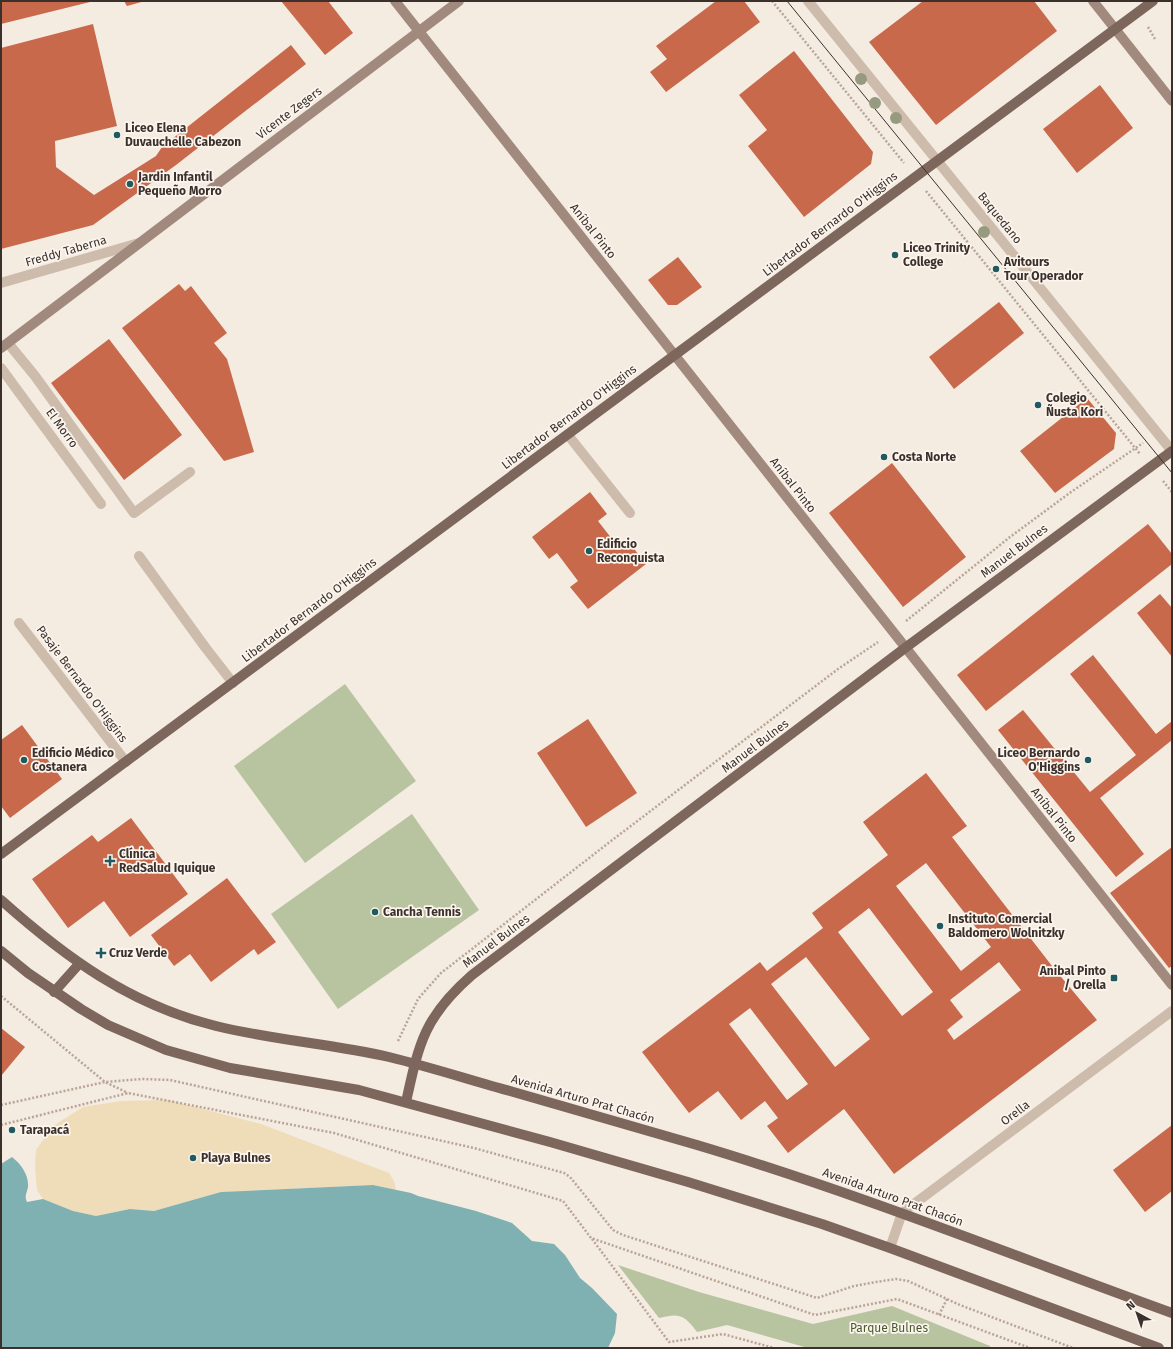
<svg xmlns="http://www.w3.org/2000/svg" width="1173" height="1349" viewBox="0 0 1173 1349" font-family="'Fira Sans',sans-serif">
<rect width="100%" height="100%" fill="#f4ebe1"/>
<g fill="#b8c4a0">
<polygon points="345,684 416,781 305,863 234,766"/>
<polygon points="412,814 479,910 338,1009 271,914"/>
<path d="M618,1265L699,1292L813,1324L892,1306L990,1346V1348H808L727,1325L697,1332C684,1315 680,1313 659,1318Z"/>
</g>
<polygon fill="#efdcb8" points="168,1100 261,1124 389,1173 394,1181 396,1190 373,1185 221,1192 154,1211 130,1209 96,1216 73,1211 43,1199 37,1190 35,1167 36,1150 53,1126 83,1107 122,1101"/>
<path fill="#7fb0b2" d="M12,1157C21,1164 29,1175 28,1187C27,1193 24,1196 27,1202L43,1199L73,1211L96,1216L130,1209L154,1211L221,1192L373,1185L411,1193L418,1196L476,1211L512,1223L532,1241L554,1244L565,1255L580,1278L592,1288L617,1314L615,1333L608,1348H1V1164Z"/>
<g fill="#c8694b" fill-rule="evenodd">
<polygon points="1,1 90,1 90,2 1,24"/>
<polygon points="124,1 145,1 127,6"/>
<polygon points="281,1 328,1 353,33 325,55"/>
<polygon points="716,1 744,1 760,22 666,92 650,72 667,59 656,46"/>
<polygon points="923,1 1034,1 1057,31 936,125 869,42"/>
<polygon points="93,24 117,126 55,141 56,167 94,195 156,156 162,147 291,45 306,64 176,165 93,225 1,249 1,48"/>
<polygon points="794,51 873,152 871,164 804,217 748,146 767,130 739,95"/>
<polygon points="1100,85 1133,128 1077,173 1043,129"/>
<polygon points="678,257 702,287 677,305 668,305 648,280"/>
<polygon points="179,284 185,291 191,286 227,333 214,343 227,359 254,452 224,461 122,328"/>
<polygon points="999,302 1024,333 954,389 929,357"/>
<polygon points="109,339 182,435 124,480 51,383"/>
<polygon points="1087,398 1116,433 1114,449 1055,493 1020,451"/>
<polygon points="892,463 966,557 903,607 829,513"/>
<polygon points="590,492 607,514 598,521 619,548 628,541 646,564 588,609 570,587 578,581 557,553 549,559 532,537"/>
<polygon points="1148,524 1172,554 1172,564 986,711 957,675"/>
<polygon points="1160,594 1172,608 1172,657 1137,613"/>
<polygon points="1093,655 1156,734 1172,721 1172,740 1100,798 1144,854 1116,877 998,730 1023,710 1090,792 1136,755 1070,674"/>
<polygon points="588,719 637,793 586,827 537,753"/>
<polygon points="22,725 62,779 10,818 1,806 1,740"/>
<path d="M926,773L967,826L952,837L1052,966L1097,1020L894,1174L844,1109L788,1153L767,1126L778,1118L765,1101L741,1120L718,1091L689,1113L642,1052L760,962L767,971L823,928L812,913L888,855L863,822ZM926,863L991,947L961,971L896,886ZM869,908L933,992L902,1016L838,932ZM806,957L870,1039L835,1067L771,984ZM999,962L1021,990L954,1040L947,1030L963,1017L950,1000ZM750,1008L808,1084L787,1100L729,1024Z"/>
<polygon points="131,818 188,894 130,937 104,901 68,928 32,879 92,835 98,842"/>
<polygon points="1172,847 1172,966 1169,968 1110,893"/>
<polygon points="227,878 276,942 258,955 254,949 211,982 190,954 174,966 151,935"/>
<polygon points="1,1028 25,1047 1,1076"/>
<polygon points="1172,1125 1172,1191 1145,1212 1113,1170"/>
</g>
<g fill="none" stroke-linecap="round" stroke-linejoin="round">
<g stroke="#b9a596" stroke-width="2.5" stroke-dasharray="2 2" stroke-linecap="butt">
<polyline points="772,1 904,163"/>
<polyline points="1148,27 1155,39"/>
<polyline points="926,191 1140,454"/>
<polyline points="1163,481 1172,492"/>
<polyline points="906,621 1010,537 1071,492 1143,443"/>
<polyline points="1,996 105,1082 128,1093"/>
<polyline points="398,1041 418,999 441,973 611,841 838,669 878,642"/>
<polyline points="1,1105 105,1082 142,1079 170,1080 474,1148 564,1173 570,1177 613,1230 623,1235 817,1298 854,1286 876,1282 896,1279 908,1281 960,1305 1073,1348"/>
<polyline points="1,1125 128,1093 334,1133 563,1201 591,1238 815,1315 897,1299 1030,1348"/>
<polyline points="592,1239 669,1342 723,1334 774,1348"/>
<polyline points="939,1315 947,1299"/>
</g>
<g stroke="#cdbbac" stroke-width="10">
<polyline points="8,343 35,376 134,513 190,472"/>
<polyline points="568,435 630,513"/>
</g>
<g stroke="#cdbbac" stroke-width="10">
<polyline points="808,1 1172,451"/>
<polyline points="1,283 139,243"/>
<polyline points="1,368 101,504"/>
<polyline points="139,556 205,647 233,683"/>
<polyline points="19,623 126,762"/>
<polyline points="890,1248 902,1213 1172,1011"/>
</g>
<g stroke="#a18a7d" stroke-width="10">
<polyline points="395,1 1172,985"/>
<polyline points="1093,1 1172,101"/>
<polyline points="1,348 459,1"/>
</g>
<g stroke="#7d675c" stroke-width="10">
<polyline points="1,854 1153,1"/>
<path d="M1,900C65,957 130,1005 216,1026C273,1040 332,1044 389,1057C430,1067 470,1080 510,1091C572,1109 635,1127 697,1145C858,1193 1014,1256 1172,1313"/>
<polyline points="1,951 28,973 81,1009 108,1025 166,1050 230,1068 359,1090 550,1142 688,1182 822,1224 890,1248 1159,1348"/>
<polyline points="54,992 79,964"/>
<path d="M406,1102C419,1043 424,1017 472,975L905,648L1172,451"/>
</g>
<polyline stroke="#3b302b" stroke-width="1" points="787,1 1172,473"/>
</g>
<g fill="#969b7f">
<circle cx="861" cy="79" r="6"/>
<circle cx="875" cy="103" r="6"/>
<circle cx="896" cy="118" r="6"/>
<circle cx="984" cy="232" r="6"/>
</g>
<g fill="#1f5a5e" stroke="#fbf5ee" stroke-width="1.5">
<circle cx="117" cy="135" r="4"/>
<circle cx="130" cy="184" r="4"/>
<circle cx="895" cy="255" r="4"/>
<circle cx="996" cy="269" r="4"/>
<circle cx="1038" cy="405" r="4"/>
<circle cx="884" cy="457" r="4"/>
<circle cx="589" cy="551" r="4"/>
<circle cx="24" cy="760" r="4"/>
<circle cx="1088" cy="760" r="4"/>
<path d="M108 855h4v4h4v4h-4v4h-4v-4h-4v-4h4z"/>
<circle cx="375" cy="912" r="4"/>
<circle cx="940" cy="926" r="4"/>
<path d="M99 947h4v4h4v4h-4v4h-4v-4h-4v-4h4z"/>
<rect x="1110" y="974" width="8" height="8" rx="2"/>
<circle cx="12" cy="1130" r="4"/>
<circle cx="193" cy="1158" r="4"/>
</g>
<g text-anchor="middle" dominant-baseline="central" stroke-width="3.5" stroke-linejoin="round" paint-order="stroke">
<g font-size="12" fill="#3b302b" stroke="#fbf5ee">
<text transform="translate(289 113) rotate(-37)">Vicente Zegers</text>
<text transform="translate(1000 218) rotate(51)">Baquedano</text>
<text transform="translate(830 224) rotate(-37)">Libertador Bernardo O'Higgins</text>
<text transform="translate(593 231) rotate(52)">Aníbal Pinto</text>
<text transform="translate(66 251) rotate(-16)">Freddy Taberna</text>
<text transform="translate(569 417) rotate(-37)">Libertador Bernardo O'Higgins</text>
<text transform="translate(62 428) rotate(54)">El Morro</text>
<text transform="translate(793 485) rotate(52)">Aníbal Pinto</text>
<text transform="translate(1014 551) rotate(-37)">Manuel Bulnes</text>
<text transform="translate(309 610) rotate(-37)">Libertador Bernardo O'Higgins</text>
<text transform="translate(82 684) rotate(53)">Pasaje Bernardo O'Higgins</text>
<text transform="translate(755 746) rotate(-37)">Manuel Bulnes</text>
<text transform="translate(1054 815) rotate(52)">Aníbal Pinto</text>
<text transform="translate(496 941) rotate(-37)">Manuel Bulnes</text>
<text transform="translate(583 1099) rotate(16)">Avenida Arturo Prat Chacón</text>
<text transform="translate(1015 1113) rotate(-37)">Orella</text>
<text transform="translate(893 1197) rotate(20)">Avenida Arturo Prat Chacón</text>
</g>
<g font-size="12" font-weight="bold" fill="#3b302b" stroke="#fbf5ee" text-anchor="start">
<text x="125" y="128">Liceo Elena<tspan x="125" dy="14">Duvauchelle Cabezon</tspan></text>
<text x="138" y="177">Jardin Infantil<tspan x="138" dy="14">Pequeño Morro</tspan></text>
<text x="903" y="248">Liceo Trinity<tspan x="903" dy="14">College</tspan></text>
<text x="1004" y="262">Avitours<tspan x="1004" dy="14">Tour Operador</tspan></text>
<text x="1046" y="398">Colegio<tspan x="1046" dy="14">Ñusta Kori</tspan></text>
<text x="892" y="457">Costa Norte</text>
<text x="597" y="544">Edificio<tspan x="597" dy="14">Reconquista</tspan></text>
<text x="32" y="753">Edificio Médico<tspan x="32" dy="14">Costanera</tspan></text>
<text x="1080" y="753" text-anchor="end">Liceo Bernardo<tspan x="1080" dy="14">O'Higgins</tspan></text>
<text x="119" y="854">Clínica<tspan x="119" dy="14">RedSalud Iquique</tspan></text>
<text x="383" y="912">Cancha Tennis</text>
<text x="948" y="919">Instituto Comercial<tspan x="948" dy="14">Baldomero Wolnitzky</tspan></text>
<text x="109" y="953">Cruz Verde</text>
<text x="1106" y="971" text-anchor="end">Anibal Pinto<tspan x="1106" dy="14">/ Orella</tspan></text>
<text x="20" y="1130">Tarapacá</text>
<text x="201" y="1158">Playa Bulnes</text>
</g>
<g font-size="12" fill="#4a5a2e" stroke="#fbf5ee">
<text x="889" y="1328">Parque Bulnes</text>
</g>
</g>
<rect width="1173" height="1349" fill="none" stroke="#3b302b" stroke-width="4"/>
<g transform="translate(1137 1313) rotate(320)" stroke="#fbf5ee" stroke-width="3" paint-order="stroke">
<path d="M0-3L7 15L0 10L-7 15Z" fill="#3b302b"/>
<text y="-6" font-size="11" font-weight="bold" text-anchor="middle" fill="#3b302b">N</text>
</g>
</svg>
